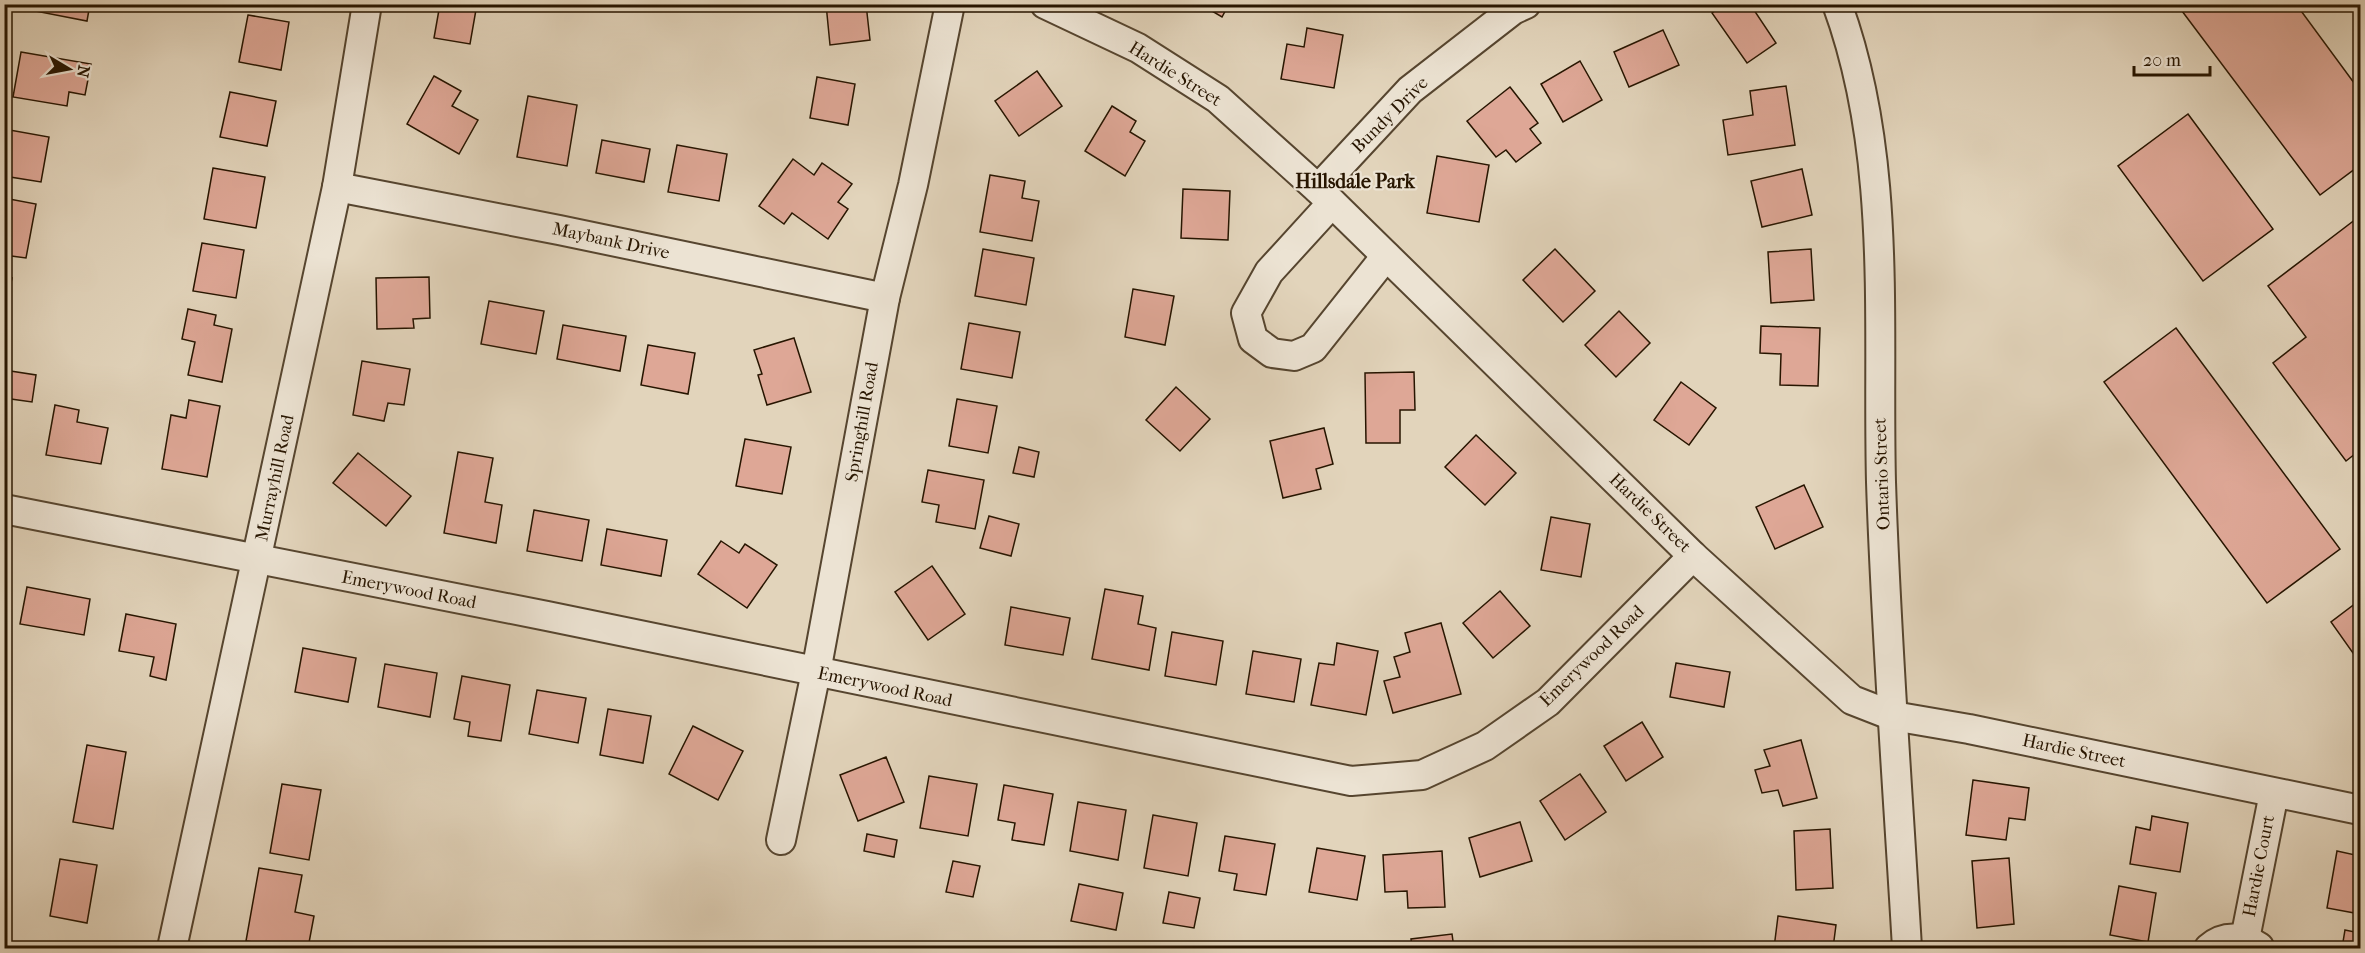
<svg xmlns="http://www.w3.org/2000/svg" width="2365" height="953" viewBox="0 0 2365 953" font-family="'IM FELL French Canon',serif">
<rect width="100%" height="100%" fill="#e2d4bb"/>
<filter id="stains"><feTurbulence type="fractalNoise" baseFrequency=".00333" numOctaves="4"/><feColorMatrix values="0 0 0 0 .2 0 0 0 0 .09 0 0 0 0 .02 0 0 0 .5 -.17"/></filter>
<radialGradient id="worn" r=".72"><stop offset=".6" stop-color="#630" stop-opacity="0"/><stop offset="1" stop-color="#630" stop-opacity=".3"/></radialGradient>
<g fill="#dea796" stroke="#271500" stroke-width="1.5">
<polygon points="36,4 90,4 87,21 35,11"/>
<polygon points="440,4 477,4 470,44 434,38"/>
<polygon points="826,4 866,4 870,40 830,45"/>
<polygon points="1200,4 1229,4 1222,17"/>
<polygon points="1724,4 1750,4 1776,43 1747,63 1712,13"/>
<polygon points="2182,4 2296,4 2360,91 2360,165 2320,195 2179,7"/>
<polygon points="248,15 289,22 281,70 239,62"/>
<polygon points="1307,28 1343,35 1334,88 1281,79 1287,44 1304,47"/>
<polygon points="1663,30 1679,65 1629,87 1614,52"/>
<polygon points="21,52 91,64 85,95 69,92 67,106 13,97"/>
<polygon points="1580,61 1602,100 1563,122 1541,84"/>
<polygon points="1037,71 1062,106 1019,136 995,101"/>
<polygon points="434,76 461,91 452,106 478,120 459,154 407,124"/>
<polygon points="817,77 855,84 848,125 810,118"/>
<polygon points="1786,86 1795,145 1728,155 1723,120 1753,115 1750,91"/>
<polygon points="1510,87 1538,123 1530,129 1541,143 1516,162 1506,150 1496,157 1467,121"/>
<polygon points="230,92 276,101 267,146 220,137"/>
<polygon points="528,96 577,105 567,166 517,157"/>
<polygon points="1112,106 1136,121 1130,132 1145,141 1125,176 1085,151"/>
<polygon points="2188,114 2273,229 2203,281 2118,166"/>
<polygon points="4,129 49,137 41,182 4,176"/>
<polygon points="602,140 650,149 644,182 596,173"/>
<polygon points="677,145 727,154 719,201 668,192"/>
<polygon points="1437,156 1489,165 1479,222 1427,213"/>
<polygon points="793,159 814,175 822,163 852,184 838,202 848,209 828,239 792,213 784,224 759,206"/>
<polygon points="213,168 265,177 256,228 204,219"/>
<polygon points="1802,169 1812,215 1762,227 1751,181"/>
<polygon points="990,175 1025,181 1022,198 1039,201 1032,241 980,232"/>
<polygon points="1183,189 1230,191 1228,240 1181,238"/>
<polygon points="4,198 36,204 26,258 4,255"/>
<polygon points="2356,219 2360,224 2360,450 2346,461 2273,363 2306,337 2268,286"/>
<polygon points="202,243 244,250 236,298 193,291"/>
<polygon points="983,249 1034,258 1026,305 975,296"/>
<polygon points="1555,249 1595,291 1563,322 1523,280"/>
<polygon points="1811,249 1814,300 1771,303 1768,252"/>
<polygon points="4,277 12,278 4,319"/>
<polygon points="429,277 430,318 413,319 414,328 377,329 376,278"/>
<polygon points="1133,289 1174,296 1165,345 1125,337"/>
<polygon points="489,301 544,311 536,354 481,344"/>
<polygon points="188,309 216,315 214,325 232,329 222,382 188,375 195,342 182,339"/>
<polygon points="1619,311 1650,343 1616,377 1585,345"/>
<polygon points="969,323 1020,332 1012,378 961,369"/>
<polygon points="563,325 626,336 620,371 557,359"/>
<polygon points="1761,326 1820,328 1818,386 1780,385 1781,354 1760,353"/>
<polygon points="2176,328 2340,549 2267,603 2104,382"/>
<polygon points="794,338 811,392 767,405 758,375 762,374 754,350"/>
<polygon points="648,345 695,353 688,394 641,385"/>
<polygon points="362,361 410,369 404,405 388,403 384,421 353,415"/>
<polygon points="4,370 36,375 32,402 4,398"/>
<polygon points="1414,372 1415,410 1400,410 1400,443 1366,443 1365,373"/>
<polygon points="1681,382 1716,408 1689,445 1654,420"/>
<polygon points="1176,387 1210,419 1180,451 1146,420"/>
<polygon points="957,399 997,406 988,453 949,446"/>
<polygon points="189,400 220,406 207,477 162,469 171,415 186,418"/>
<polygon points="55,405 79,410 77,422 108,428 101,464 46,455"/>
<polygon points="1324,428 1333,464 1316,469 1321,489 1283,498 1270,441"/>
<polygon points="1476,435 1516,473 1485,505 1445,467"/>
<polygon points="745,439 791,447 782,494 736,486"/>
<polygon points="1019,447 1039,452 1034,477 1013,473"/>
<polygon points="458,452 493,458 485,502 502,505 496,543 444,533"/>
<polygon points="358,453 411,496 386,526 333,483"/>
<polygon points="928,470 984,480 975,529 936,522 939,505 922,502"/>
<polygon points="1804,485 1823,527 1775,549 1756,507"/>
<polygon points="534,510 589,520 582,561 527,551"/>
<polygon points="989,516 1019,524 1011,556 980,548"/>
<polygon points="1551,517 1590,524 1581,577 1541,570"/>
<polygon points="607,529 667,540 661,576 601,565"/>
<polygon points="721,541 739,553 745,544 777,565 747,608 698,574"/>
<polygon points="932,566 965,614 928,640 895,592"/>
<polygon points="27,587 90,599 84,635 20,624"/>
<polygon points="1105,589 1143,596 1138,624 1156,628 1149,670 1092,659"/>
<polygon points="1500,591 1530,626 1493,658 1463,623"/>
<polygon points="2360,600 2360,663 2331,622"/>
<polygon points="1011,607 1070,618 1063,655 1005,645"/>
<polygon points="126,614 176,624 166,680 150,676 154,657 119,651"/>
<polygon points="1441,623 1461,694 1393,713 1384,681 1400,677 1394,657 1410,652 1405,633"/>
<polygon points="1172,632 1223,641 1216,685 1165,676"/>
<polygon points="1337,643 1378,651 1366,715 1311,705 1319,663 1334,665"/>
<polygon points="303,648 356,658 348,702 295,692"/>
<polygon points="1253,651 1301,659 1294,702 1246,694"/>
<polygon points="1676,663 1730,672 1724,707 1670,697"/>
<polygon points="385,664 437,673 430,717 378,707"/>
<polygon points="462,676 510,685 501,741 468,736 470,722 454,719"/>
<polygon points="537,690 586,698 578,743 529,734"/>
<polygon points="608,709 651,716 643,763 600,755"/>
<polygon points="1642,722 1663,757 1626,781 1604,746"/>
<polygon points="693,726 743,751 718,800 669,774"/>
<polygon points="1801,740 1817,798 1783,806 1778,790 1762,793 1755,770 1770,766 1764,750"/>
<polygon points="87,745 126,752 113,829 73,822"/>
<polygon points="886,757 904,802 858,821 840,775"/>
<polygon points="1580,774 1606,812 1565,840 1540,801"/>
<polygon points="929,776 977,784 968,836 920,828"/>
<polygon points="1973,780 2029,788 2025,820 2009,818 2006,840 1966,835"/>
<polygon points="282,784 321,790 309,860 270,853"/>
<polygon points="1004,785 1053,794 1044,845 1012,840 1015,823 998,820"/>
<polygon points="1078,802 1126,810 1118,860 1070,851"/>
<polygon points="1153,815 1197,823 1188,876 1144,868"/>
<polygon points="2152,816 2188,823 2180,872 2130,864 2136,827 2150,830"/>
<polygon points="1520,822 1532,861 1480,877 1469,838"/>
<polygon points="1830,829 1833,888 1796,890 1794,831"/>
<polygon points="867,834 897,840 894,857 864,851"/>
<polygon points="1225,836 1275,844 1266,895 1234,890 1237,874 1219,871"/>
<polygon points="1317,848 1365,856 1357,900 1309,892"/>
<polygon points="1442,851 1445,907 1408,908 1407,891 1385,892 1383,855"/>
<polygon points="2337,851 2360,856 2360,914 2327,908"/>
<polygon points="2009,858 2014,924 1977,928 1972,861"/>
<polygon points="60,859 97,865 87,923 50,916"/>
<polygon points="953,861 980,866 973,897 946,892"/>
<polygon points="259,868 302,875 295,912 314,916 308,948 291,948 246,941"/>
<polygon points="1079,884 1123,893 1116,930 1071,921"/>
<polygon points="2119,886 2156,893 2148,942 2110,935"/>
<polygon points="1169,892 1200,898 1194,928 1163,923"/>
<polygon points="1778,916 1836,925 1833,948 1774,948"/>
<polygon points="2345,930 2360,933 2360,948 2342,948"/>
<polygon points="1452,934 1454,948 1412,948 1411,939"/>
<polygon points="37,944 63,948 36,948"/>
<polygon points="2015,945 2015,948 1980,948 1980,946"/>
</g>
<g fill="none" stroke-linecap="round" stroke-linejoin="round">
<g stroke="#56452f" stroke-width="32">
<g id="minor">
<polyline points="1045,4 1138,48 1218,99 1318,189 1693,556 1852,700 1893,716 1969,729 2360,810"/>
<path d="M1837,4C1893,156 1877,323 1881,482C1886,637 1898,793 1907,948"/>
<polyline points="337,187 559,230 885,298"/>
<polyline points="1318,189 1410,90 1513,10 1526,4"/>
<polyline points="1332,203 1269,272 1246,313 1253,339 1272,353 1294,356 1313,348 1386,256"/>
<polyline points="4,509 547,616 1351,781 1422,775 1485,746 1548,702 1693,556"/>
<polyline points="781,840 816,672 885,298 913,185 950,4"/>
<polyline points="2245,939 2274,793"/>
<polyline points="172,948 337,187 367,4"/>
<path d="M2209,948C2224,935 2242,936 2259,947"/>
</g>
</g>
<use href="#minor" stroke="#ece3d3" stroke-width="28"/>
</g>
<g text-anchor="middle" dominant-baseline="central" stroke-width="4.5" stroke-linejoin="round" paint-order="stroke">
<g font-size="18" fill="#271500" stroke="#ece3d3">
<text transform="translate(1175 74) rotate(32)">Hardie Street</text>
<text transform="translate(1390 115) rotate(-45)">Bundy Drive</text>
<text transform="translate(611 241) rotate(12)">Maybank Drive</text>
<text transform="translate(862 422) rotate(-80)">Springhill Road</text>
<text transform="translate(1882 474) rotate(-92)">Ontario Street</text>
<text transform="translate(275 478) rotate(-78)">Murrayhill Road</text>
<text transform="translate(1650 513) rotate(44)">Hardie Street</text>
<text transform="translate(409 590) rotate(11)">Emerywood Road</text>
<text transform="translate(1592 656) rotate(-44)">Emerywood Road</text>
<text transform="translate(885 687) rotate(12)">Emerywood Road</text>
<text transform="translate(2074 751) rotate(12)">Hardie Street</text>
<text transform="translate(2259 866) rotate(-79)">Hardie Court</text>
</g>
<g font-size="20" font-weight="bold" fill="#271500" stroke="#ece3d3">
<text x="1355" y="181">Hillsdale Park</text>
</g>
</g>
<rect width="2365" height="953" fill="none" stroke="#e2d4bb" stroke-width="24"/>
<rect x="6" y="6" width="2353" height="941" fill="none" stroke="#271500" stroke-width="3"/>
<rect x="12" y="12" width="2341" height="929" fill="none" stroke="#271500" stroke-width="1.5"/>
<g transform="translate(69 69) rotate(100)" stroke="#ece3d3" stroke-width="4.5" paint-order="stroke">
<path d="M0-4.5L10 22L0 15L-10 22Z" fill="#271500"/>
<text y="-9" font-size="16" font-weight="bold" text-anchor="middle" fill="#271500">N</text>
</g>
<path d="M2134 66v9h76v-9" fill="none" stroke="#271500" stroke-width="3"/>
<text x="2143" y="66" font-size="18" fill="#271500" stroke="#ece3d3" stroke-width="4.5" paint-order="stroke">20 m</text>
<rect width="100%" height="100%" filter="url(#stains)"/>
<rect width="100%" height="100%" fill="url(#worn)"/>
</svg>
